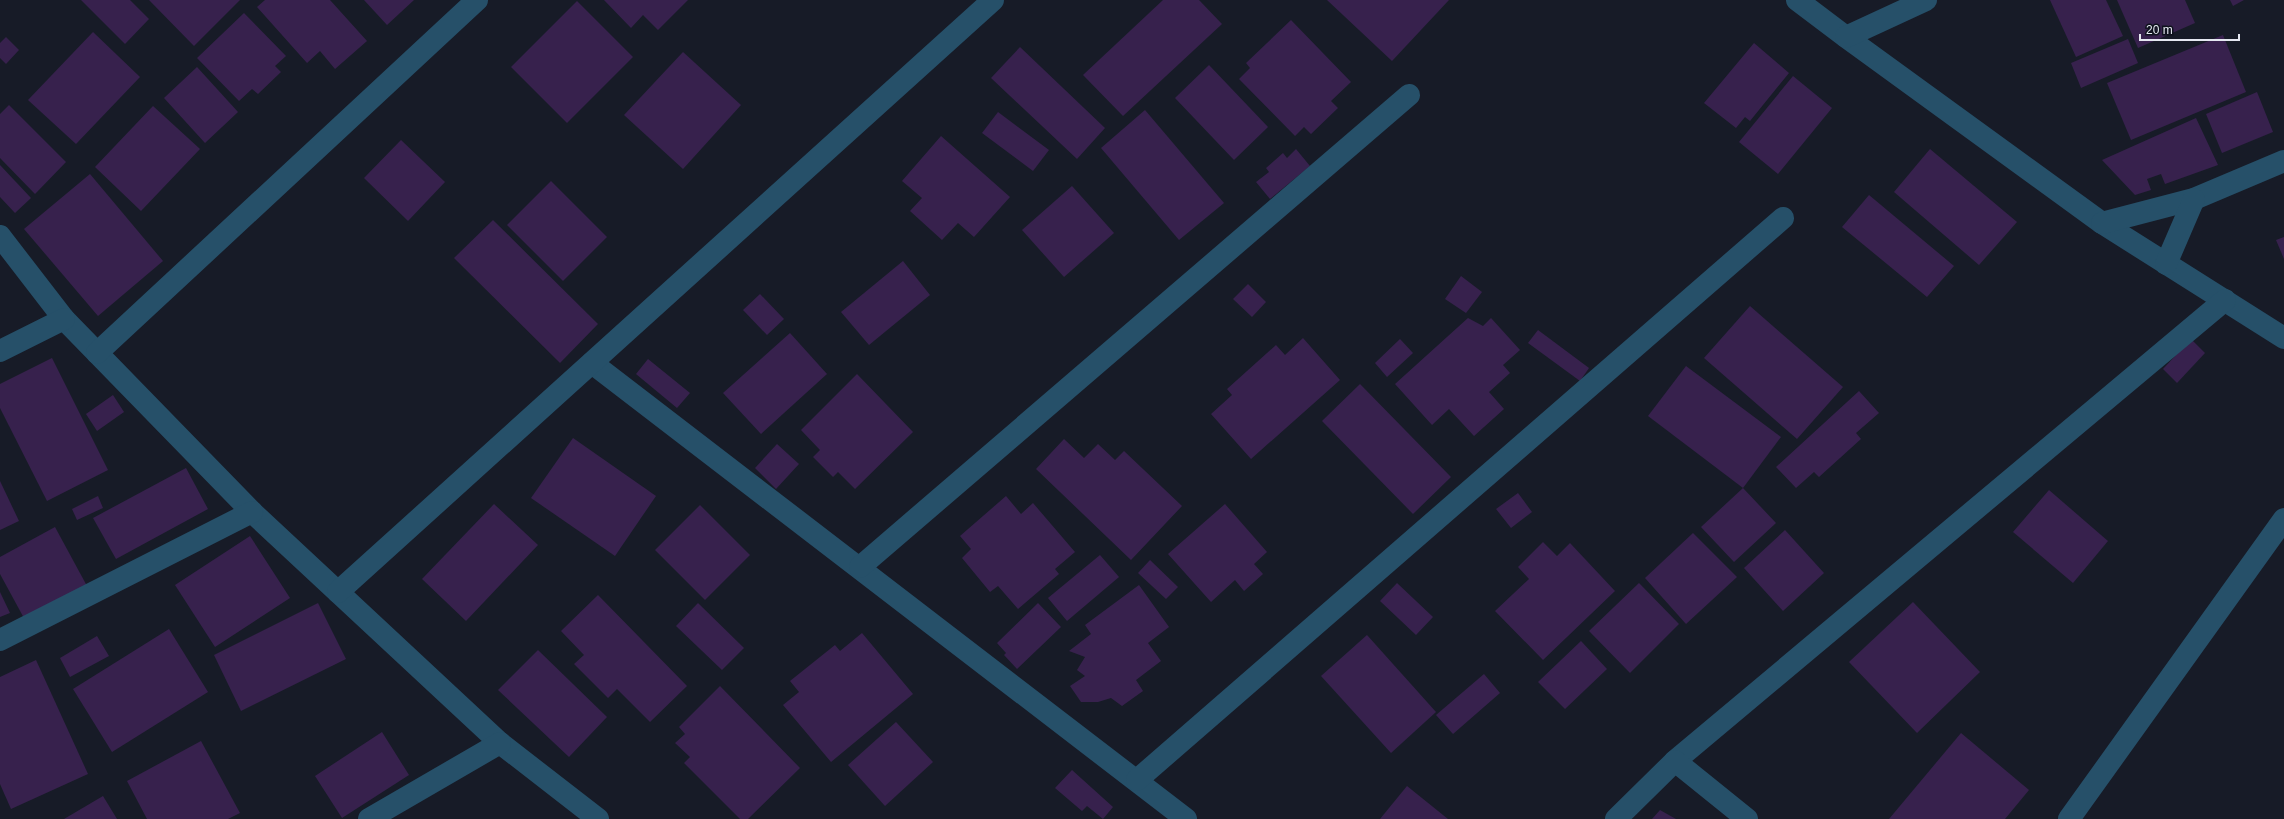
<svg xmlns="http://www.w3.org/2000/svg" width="2284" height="819" viewBox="0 0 2284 819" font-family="Arial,sans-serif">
<rect width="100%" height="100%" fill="#171b27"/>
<g fill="#37214d">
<polygon points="81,0 130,0 149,19 125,44"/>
<polygon points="149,0 240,0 194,46"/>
<polygon points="265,0 330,0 367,41 335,69 320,51 307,63 257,7"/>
<polygon points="364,0 414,0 387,25"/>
<polygon points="604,0 688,0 658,30 643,15 631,28"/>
<polygon points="1163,0 1199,0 1222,24 1123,116 1083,75"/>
<polygon points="1327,0 1449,0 1392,61"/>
<polygon points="2050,0 2106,0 2123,36 2076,57"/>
<polygon points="2117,0 2185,0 2195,23 2138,48"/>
<polygon points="2230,0 2244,0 2233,6"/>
<polygon points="577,1 633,57 567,123 511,67"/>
<polygon points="244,13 286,56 275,66 281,72 258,94 252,89 239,101 197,58"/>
<polygon points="1291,20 1351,82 1331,101 1338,108 1311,134 1304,127 1295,136 1239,79 1250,68 1246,63"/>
<polygon points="93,32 140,77 76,144 28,100"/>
<polygon points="2223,35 2246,92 2131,140 2107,83"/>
<polygon points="6,37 19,50 6,64 0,58 0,43"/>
<polygon points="2128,39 2138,63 2081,88 2071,63"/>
<polygon points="1754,43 1789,73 1750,121 1745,117 1736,128 1704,103"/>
<polygon points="1020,47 1105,128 1077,159 991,78"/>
<polygon points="683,52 741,105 683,169 624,115"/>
<polygon points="1209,65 1268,127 1234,160 1175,98"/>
<polygon points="197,67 238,112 205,143 164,98"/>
<polygon points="1793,76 1832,108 1778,174 1739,142"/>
<polygon points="2257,92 2273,132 2222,153 2206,114"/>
<polygon points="9,105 66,162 35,194 0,158 0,114"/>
<polygon points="153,106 200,149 141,211 95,167"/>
<polygon points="1145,110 1224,203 1179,240 1101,148"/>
<polygon points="998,112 1049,150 1033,171 982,133"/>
<polygon points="2196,118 2218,165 2165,184 2161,174 2147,179 2151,190 2135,195 2102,160"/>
<polygon points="941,136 1010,197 974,237 958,223 942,240 910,211 922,198 902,181"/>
<polygon points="401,140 445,182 408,221 364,178"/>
<polygon points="1296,149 1310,166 1270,199 1256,182 1269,172 1266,168 1283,153 1287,158"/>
<polygon points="1930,149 2017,222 1979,265 1894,192"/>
<polygon points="0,165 31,198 15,213 0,197"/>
<polygon points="90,174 163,261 98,316 24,229"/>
<polygon points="551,181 607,237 563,281 507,225"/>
<polygon points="1072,186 1114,233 1064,277 1022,230"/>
<polygon points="1869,195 1954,266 1927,297 1842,227"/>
<polygon points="493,220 598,324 560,363 454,258"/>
<polygon points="2284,237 2284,259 2276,240"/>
<polygon points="903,261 930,295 869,345 841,312"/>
<polygon points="1461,276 1482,292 1466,313 1445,299"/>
<polygon points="1248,284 1266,302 1252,317 1233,299"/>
<polygon points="760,294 784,319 767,335 743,310"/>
<polygon points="1750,306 1843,387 1797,439 1704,358"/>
<polygon points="1468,318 1483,326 1491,318 1520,350 1503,365 1510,373 1489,392 1504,409 1474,436 1449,409 1432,425 1395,384"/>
<polygon points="1538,330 1589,368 1580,381 1528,343"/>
<polygon points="790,333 827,374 761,434 723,393"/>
<polygon points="1303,338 1340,380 1251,459 1211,414 1232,395 1227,389 1276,345 1285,355"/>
<polygon points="1400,339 1413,353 1387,377 1375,363"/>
<polygon points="2191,339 2205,353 2177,383 2163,369"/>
<polygon points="52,358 108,470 47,501 0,408 0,384"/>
<polygon points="648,359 690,393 677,408 636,374"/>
<polygon points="1686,366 1781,437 1743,488 1648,416"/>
<polygon points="857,374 913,432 855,489 838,472 833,477 813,457 820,450 801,430"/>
<polygon points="1360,384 1451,477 1413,514 1322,421"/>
<polygon points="1859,391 1879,413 1856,433 1861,439 1819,477 1814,472 1796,488 1776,467"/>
<polygon points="113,395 124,412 97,431 86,414"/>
<polygon points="573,438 656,496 615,556 531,498"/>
<polygon points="1064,439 1084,458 1098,444 1115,460 1124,451 1182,506 1131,560 1036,469"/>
<polygon points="777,444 799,464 776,489 755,468"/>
<polygon points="186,468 208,509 116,559 93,518"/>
<polygon points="0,481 19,521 0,530"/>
<polygon points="1743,488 1776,523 1734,562 1701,527"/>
<polygon points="2049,490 2108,541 2073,583 2013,532"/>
<polygon points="1518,493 1532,512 1511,528 1496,509"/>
<polygon points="98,496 103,508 77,520 72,509"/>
<polygon points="1006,496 1021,514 1033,503 1075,552 1055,569 1059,574 1018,609 998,586 990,592 962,558 971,549 960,536"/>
<polygon points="494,504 538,545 466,621 422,579"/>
<polygon points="1225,504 1267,552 1254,564 1263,574 1244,591 1235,580 1211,602 1168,554"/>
<polygon points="700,505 750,555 705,600 655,550"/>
<polygon points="55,527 87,586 25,620 0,574 0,557"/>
<polygon points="1785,530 1824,573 1783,611 1744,568"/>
<polygon points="1693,533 1737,577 1686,624 1645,578"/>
<polygon points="250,536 290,598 215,647 175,585"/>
<polygon points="1543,542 1557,556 1570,543 1615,591 1543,660 1495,611 1529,579 1518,567"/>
<polygon points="1100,555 1119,577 1067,621 1048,598"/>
<polygon points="1150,560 1178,587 1166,599 1138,573"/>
<polygon points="1397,583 1433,617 1416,635 1380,601"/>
<polygon points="1639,583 1679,624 1630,673 1589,631"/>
<polygon points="1139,585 1169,627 1148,643 1161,661 1136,680 1143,691 1122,706 1111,698 1098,702 1081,702 1070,686 1085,676 1077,670 1085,657 1069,651 1091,634 1085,625"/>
<polygon points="0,592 10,613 0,617"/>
<polygon points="598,595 687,686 650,722 617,689 608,698 574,664 584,655 561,631"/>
<polygon points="1913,602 1980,672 1917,733 1849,662"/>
<polygon points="318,603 346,659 241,711 214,655"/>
<polygon points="698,603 744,648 722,670 676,626"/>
<polygon points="1038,603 1061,627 1017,669 1004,655 1006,653 997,643"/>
<polygon points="169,629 208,692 112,752 73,689"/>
<polygon points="862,633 913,694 831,762 783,705 799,692 790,681 835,645 840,651"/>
<polygon points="1367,635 1436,712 1391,753 1321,676"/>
<polygon points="97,636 109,656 70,677 60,658"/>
<polygon points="1581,641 1607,669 1565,709 1538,682"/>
<polygon points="538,650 607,717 569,757 498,690"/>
<polygon points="36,660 88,774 11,809 0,784 0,677"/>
<polygon points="1484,674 1500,693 1453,734 1436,715"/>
<polygon points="720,686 800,768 748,819 740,819 684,763 690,757 675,743 685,734 679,727"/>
<polygon points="896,722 933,762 885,806 848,765"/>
<polygon points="382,732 409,775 342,818 315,776"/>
<polygon points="1961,733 2029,790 2005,819 1889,819"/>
<polygon points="201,741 240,813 228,819 147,819 127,781"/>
<polygon points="1072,770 1113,807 1103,819 1087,806 1082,811 1055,788"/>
<polygon points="1407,786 1448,819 1380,819"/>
<polygon points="103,796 117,819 64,819"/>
<polygon points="1660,810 1676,819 1652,819"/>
</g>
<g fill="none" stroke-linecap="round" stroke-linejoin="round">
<g stroke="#265069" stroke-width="22">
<polyline points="1797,0 1846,37 2102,223 2284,338"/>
<polyline points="1846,37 1926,0"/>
<polyline points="2102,223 2194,199 2284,161"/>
<polyline points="0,236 64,319 252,512 500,743 598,819"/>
<polyline points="2166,264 2194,199"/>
<polyline points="0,351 64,319"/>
<polyline points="97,353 477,0"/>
<polyline points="592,363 1186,819"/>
<polyline points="860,567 1409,95"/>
<polyline points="338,592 993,0"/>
<polyline points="0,640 252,512"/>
<polyline points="1675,761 2225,300"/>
<polyline points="1137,780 1783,218"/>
<polyline points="369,819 500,743"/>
<polyline points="1616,819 1675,761 1747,819"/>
<polyline points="2069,819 2284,519"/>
</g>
</g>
<path d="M2140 34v6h99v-6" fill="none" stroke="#e5e8f1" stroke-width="2"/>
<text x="2146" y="34" font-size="12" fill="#e5e8f1" stroke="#0f121d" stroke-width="3" paint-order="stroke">20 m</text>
</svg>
